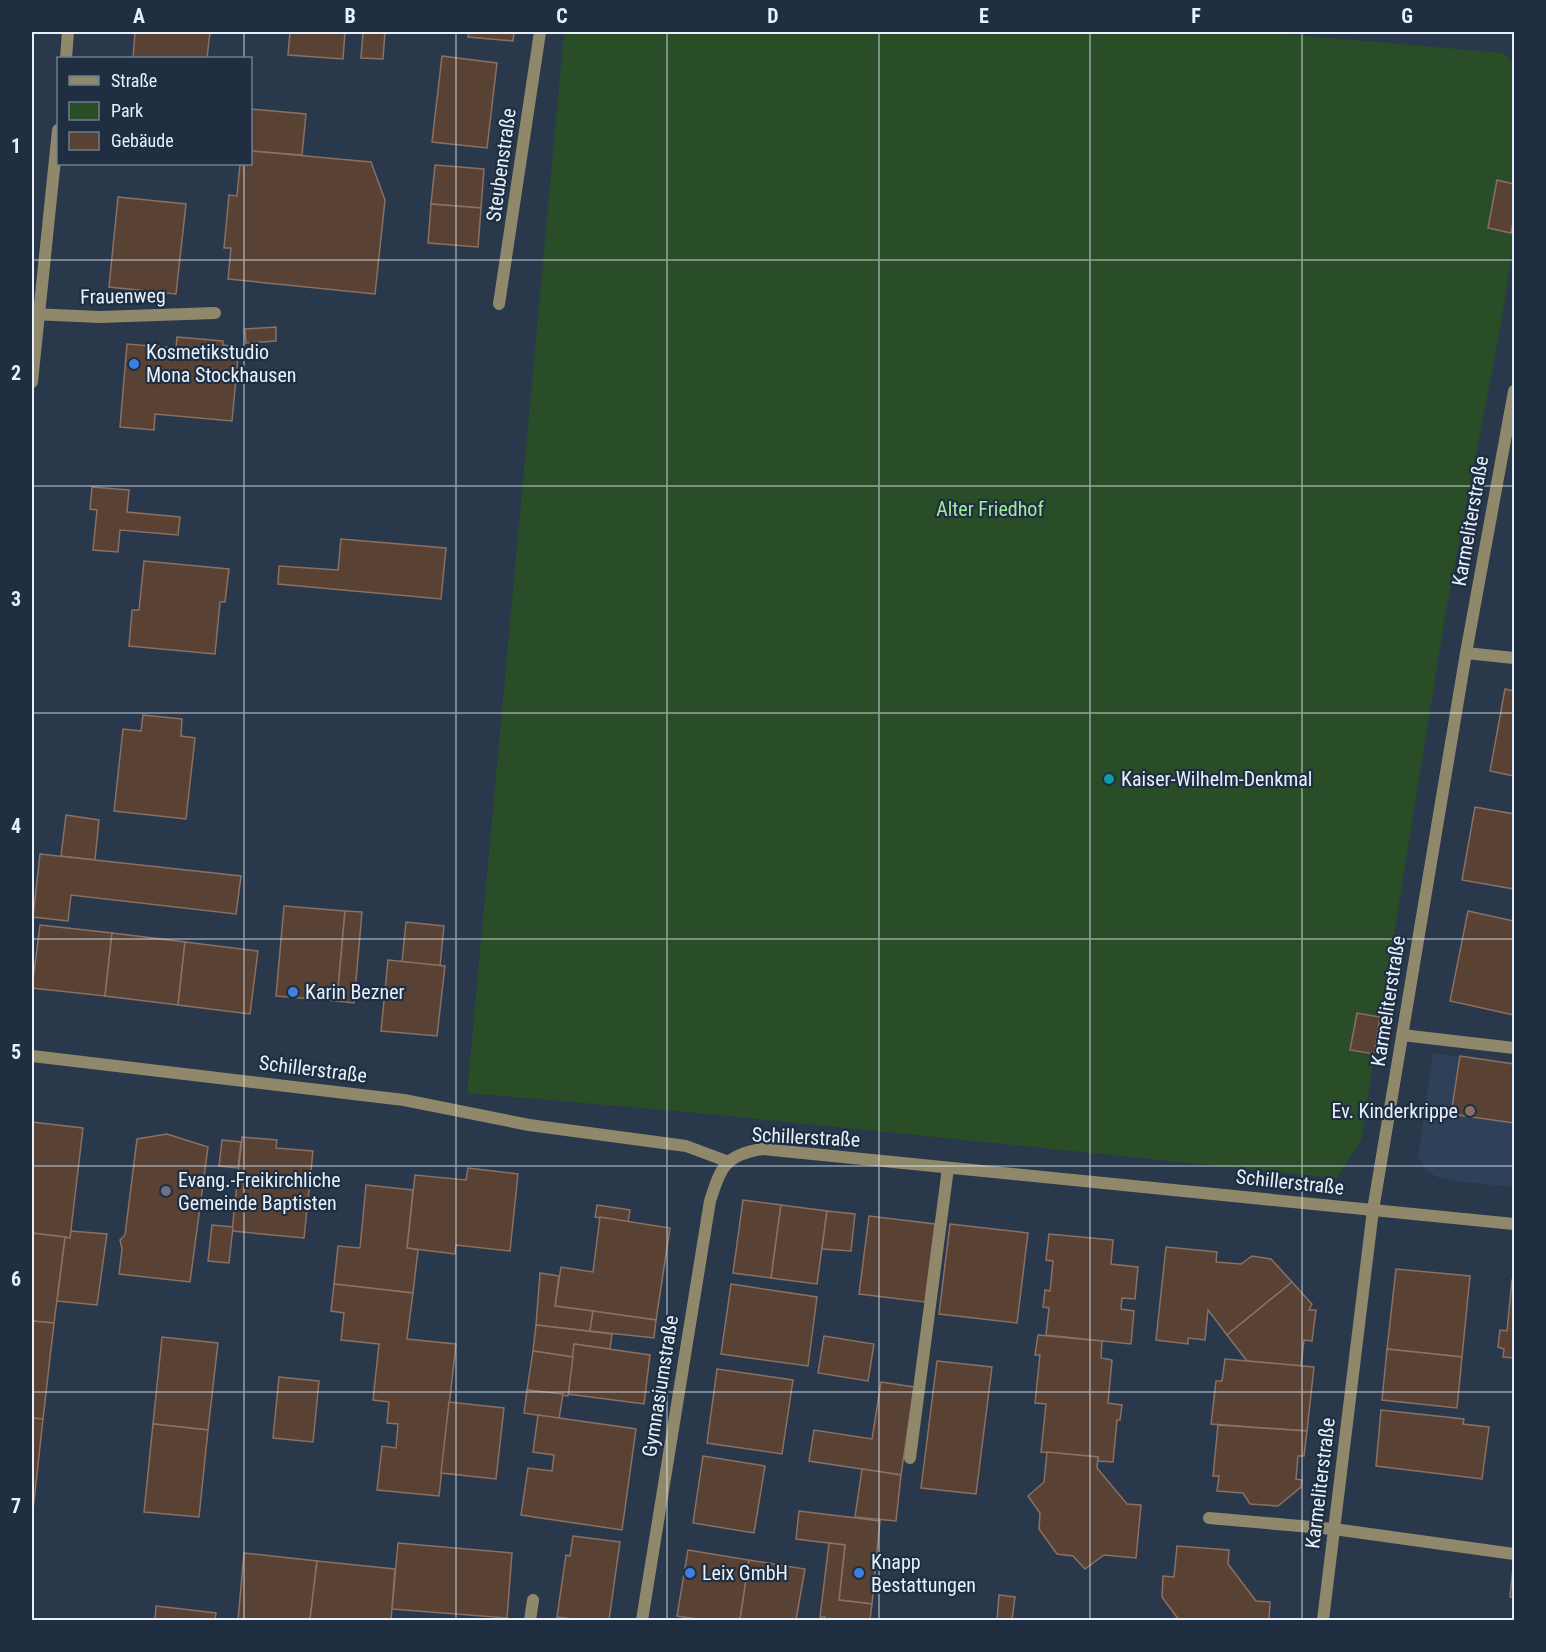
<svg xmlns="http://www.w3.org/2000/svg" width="1546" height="1652" viewBox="0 0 1546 1652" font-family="'Roboto Condensed',sans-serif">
<rect width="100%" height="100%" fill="#29384b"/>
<polygon fill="#2e4159" points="1433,1053 1514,1064 1514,1187 1452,1181 1437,1177 1425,1169 1418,1157"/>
<polygon fill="#294d27" points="564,32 1261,32 1504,53 1514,65 1514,239 1501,324 1446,611 1361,1140 1337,1178 698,1113 467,1093"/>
<g fill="#594234" stroke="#8a7062" stroke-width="1.5">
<polygon points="135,32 210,32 207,58 133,58"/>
<polygon points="290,32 348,32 345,32 343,59 288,55"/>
<polygon points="363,32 385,32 383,59 361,58"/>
<polygon points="469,32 514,32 513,41 468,37"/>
<polygon points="442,56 497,63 487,148 432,142"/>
<polygon points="250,109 306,114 302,155 250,151"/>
<polygon points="250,151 371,162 385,200 375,294 228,279 231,248 224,248 229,195 237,196 240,164 250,164"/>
<polygon points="435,165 484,169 481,208 431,204"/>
<polygon points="1497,180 1514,184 1514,217 1511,233 1488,228"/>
<polygon points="118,197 186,204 176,294 109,287"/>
<polygon points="431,204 481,208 478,247 428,243"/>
<polygon points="276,327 276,341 246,343 245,329"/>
<polygon points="177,337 223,341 223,345 239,347 232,421 155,414 154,430 120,427 127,344 176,348"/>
<polygon points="92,487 129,490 127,512 180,517 178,535 120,530 118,552 93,550 97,510 90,509"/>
<polygon points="341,539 446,548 441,599 278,584 279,566 338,570"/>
<polygon points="144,561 229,569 225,602 220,602 215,654 129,646 132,610 139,610"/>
<polygon points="1505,689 1514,691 1514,776 1490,771"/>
<polygon points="143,715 182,719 181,736 195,738 186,819 114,811 123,729 141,731"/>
<polygon points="1475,807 1514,814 1514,889 1462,880"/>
<polygon points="66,815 99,820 95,860 61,856"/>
<polygon points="40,854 241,876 236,914 71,895 68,921 33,917"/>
<polygon points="284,906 345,911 337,1001 276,996"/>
<polygon points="345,911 362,912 354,1003 337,1001"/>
<polygon points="1468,911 1514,921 1514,1015 1450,1001"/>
<polygon points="406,922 444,926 440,966 402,962"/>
<polygon points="40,925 112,933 105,996 32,988"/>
<polygon points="112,933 185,942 178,1005 105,996"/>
<polygon points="185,942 258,951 250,1014 178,1005"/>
<polygon points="388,960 445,966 437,1036 381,1031"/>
<polygon points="1357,1013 1380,1017 1374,1054 1350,1050"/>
<polygon points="1460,1056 1514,1064 1514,1123 1451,1114"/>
<polygon points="32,1122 83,1128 70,1238 32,1233"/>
<polygon points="167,1134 208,1147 190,1282 119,1274 122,1249 120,1240 125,1235 137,1139"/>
<polygon points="242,1137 277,1140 276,1148 313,1151 304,1238 232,1231"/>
<polygon points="222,1140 241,1142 238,1168 219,1166"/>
<polygon points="468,1168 518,1174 510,1251 456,1245 455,1254 407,1248 415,1175 466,1180"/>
<polygon points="366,1185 413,1190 407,1248 418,1250 413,1293 334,1284 338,1246 360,1248"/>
<polygon points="743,1200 781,1205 771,1278 733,1273"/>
<polygon points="597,1205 630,1210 628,1222 595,1217"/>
<polygon points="781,1205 827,1211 817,1284 771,1278"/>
<polygon points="827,1211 855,1214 851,1251 822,1249"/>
<polygon points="869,1216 935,1224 925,1302 859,1294"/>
<polygon points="600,1217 670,1228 656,1320 555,1306 561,1267 593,1272"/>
<polygon points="950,1224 1028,1233 1017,1323 939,1314"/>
<polygon points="212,1225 233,1227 229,1263 208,1261"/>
<polygon points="71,1231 107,1234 97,1305 57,1301 65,1237 70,1238"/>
<polygon points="32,1233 65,1237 54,1323 32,1321"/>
<polygon points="1049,1234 1113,1240 1111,1264 1138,1267 1135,1299 1122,1298 1121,1309 1134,1311 1131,1344 1046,1335 1049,1308 1043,1307 1045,1290 1050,1291 1053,1261 1046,1260"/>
<polygon points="1166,1247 1217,1252 1216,1262 1241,1264 1252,1256 1271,1259 1292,1282 1227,1335 1208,1310 1205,1340 1188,1338 1188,1344 1156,1340"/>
<polygon points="1396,1269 1470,1276 1462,1357 1387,1349"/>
<polygon points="540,1273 559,1276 555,1306 593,1311 590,1331 536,1325"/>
<polygon points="1512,1280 1514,1280 1514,1358 1503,1357 1504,1349 1498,1347 1500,1330 1507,1331"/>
<polygon points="1292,1282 1312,1304 1309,1310 1316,1310 1312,1341 1304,1340 1301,1366 1247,1361 1227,1335"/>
<polygon points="334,1284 413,1293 407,1339 456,1344 439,1496 377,1490 382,1446 396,1448 398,1424 387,1423 389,1402 373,1400 379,1344 341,1340 344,1313 331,1311"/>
<polygon points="731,1284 817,1297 808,1366 721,1354"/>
<polygon points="593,1311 656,1320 654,1338 590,1331"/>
<polygon points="32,1321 54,1323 43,1419 32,1418"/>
<polygon points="536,1325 612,1334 610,1349 574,1344 573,1357 533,1351"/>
<polygon points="1038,1335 1102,1341 1101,1358 1112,1360 1108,1403 1122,1405 1120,1420 1117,1420 1113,1462 1098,1461 1098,1457 1041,1452 1046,1404 1035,1403 1040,1355 1035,1355"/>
<polygon points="824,1336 874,1344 868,1381 818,1373"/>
<polygon points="162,1337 218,1343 208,1430 153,1424"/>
<polygon points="574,1344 650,1355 644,1404 568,1394"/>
<polygon points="1387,1349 1462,1357 1457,1408 1382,1400"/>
<polygon points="533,1351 573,1357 568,1396 527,1390"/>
<polygon points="1225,1359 1314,1367 1307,1431 1211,1424 1216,1381 1222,1381"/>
<polygon points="937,1361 992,1367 976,1494 921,1488"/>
<polygon points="717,1369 793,1380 782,1454 707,1443"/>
<polygon points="279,1377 319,1381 313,1442 273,1438"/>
<polygon points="881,1382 914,1387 901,1475 809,1461 814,1430 872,1439"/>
<polygon points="527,1390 563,1394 559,1419 524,1413"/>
<polygon points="449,1402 504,1408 496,1479 441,1473"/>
<polygon points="1381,1410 1464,1419 1463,1424 1489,1427 1482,1479 1376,1466"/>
<polygon points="538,1415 636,1429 622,1530 521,1515 528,1468 552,1471 554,1455 533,1452"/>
<polygon points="32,1418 43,1419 33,1510 32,1510"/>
<polygon points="153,1424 208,1430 199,1517 144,1512"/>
<polygon points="1218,1425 1307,1431 1304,1456 1298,1456 1296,1479 1302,1480 1301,1487 1278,1506 1250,1504 1243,1493 1217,1491 1219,1476 1213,1476"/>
<polygon points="1047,1452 1098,1457 1097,1468 1127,1504 1141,1505 1136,1558 1104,1555 1085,1569 1073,1556 1057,1554 1039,1529 1040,1513 1028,1496 1044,1482"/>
<polygon points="703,1456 765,1466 754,1533 693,1523"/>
<polygon points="862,1469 901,1475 896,1521 855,1517"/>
<polygon points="799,1511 880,1521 872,1604 839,1600 845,1545 796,1539"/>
<polygon points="573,1536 620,1542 609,1620 581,1620 557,1617 566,1555 570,1556"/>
<polygon points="398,1543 512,1553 507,1618 392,1609"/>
<polygon points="829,1543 845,1545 839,1600 872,1604 870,1620 824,1620 825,1617 820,1617"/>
<polygon points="1177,1546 1229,1550 1228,1564 1256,1601 1270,1602 1269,1620 1179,1620 1162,1597 1163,1576 1174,1577"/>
<polygon points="688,1550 749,1560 740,1620 705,1620 677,1616"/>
<polygon points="244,1553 317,1561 310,1620 238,1620"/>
<polygon points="749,1560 805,1569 796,1620 740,1620"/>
<polygon points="317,1561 395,1569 391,1620 310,1620"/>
<polygon points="1513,1567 1514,1567 1514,1598 1510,1597"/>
<polygon points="999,1595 1015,1597 1012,1620 997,1620"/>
<polygon points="156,1606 216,1613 215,1620 155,1620"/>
</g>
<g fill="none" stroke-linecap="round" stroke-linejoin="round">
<g stroke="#90886a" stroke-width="12">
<polyline points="32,314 100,317 215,313"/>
<polyline points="1402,1035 1514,1048"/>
<polyline points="910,1458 948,1168"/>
<polyline points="1209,1518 1334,1529 1514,1554"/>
<polyline points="530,1620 533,1600"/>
</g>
<g stroke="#90886a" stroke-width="12">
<polyline points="66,58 68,32"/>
<polyline points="499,304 540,32"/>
<polyline points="32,382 58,130"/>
<polyline points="1466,653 1514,658"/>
<polyline points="32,1056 404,1100 529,1125 686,1146 729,1162"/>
<path d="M642,1620L710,1201C721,1167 725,1155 762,1149L1514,1224"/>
<polyline points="1323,1620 1373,1210 1466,653 1514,391"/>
</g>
</g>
<path fill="none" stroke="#e7f1fd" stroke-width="1.5" stroke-opacity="0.55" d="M244,32V58M456,32V1620M667,32V1620M879,32V1620M1090,32V1620M1302,32V1620M244,164V1620M32,260H1514M32,486H1514M32,713H1514M32,939H1514M32,1166H1514M32,1392H1514"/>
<g fill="#3f7fe0" stroke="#1f2e40" stroke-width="2">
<circle cx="134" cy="364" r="6"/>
<circle cx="293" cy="992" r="6"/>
<circle cx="690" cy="1573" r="6"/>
<circle cx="859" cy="1573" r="6"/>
</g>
<circle fill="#0f9aa8" stroke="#1f2e40" stroke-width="2" cx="1109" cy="779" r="6"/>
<circle fill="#8d6e63" stroke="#1f2e40" stroke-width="2" cx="1470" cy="1111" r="6"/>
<circle fill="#6b7280" stroke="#1f2e40" stroke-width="2" cx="166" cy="1191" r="6"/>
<g text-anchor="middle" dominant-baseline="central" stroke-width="4.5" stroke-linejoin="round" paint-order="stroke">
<g font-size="20" fill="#e7f1fd" stroke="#1f2e40">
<text transform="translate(501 165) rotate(-82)">Steubenstraße</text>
<text transform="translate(123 296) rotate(-1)">Frauenweg</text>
<text transform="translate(1470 521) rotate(-80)">Karmeliterstraße</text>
<text transform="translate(1388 1001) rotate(-81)">Karmeliterstraße</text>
<text transform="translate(313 1069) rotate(7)">Schillerstraße</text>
<text transform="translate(806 1137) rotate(3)">Schillerstraße</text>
<text transform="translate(1290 1182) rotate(6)">Schillerstraße</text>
<text transform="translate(660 1386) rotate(-81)">Gymnasiumstraße</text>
<text transform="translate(1320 1483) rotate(-83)">Karmeliterstraße</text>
</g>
<g font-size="20" fill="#e7f1fd" stroke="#1f2e40" text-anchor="start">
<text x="146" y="352">Kosmetikstudio<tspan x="146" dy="23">Mona Stockhausen</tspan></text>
<text x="1121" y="779">Kaiser-Wilhelm-Denkmal</text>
<text x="305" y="992">Karin Bezner</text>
<text x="1458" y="1111" text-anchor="end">Ev. Kinderkrippe</text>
<text x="178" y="1180">Evang.-Freikirchliche<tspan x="178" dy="23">Gemeinde Baptisten</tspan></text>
<text x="871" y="1562">Knapp<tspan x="871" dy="23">Bestattungen</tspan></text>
<text x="702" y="1573">Leix GmbH</text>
</g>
<g font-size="20" fill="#a3ea9d" stroke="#1f2e40">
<text x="990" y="509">Alter Friedhof</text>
</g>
</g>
<rect width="1546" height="1652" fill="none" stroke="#1f2e40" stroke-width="66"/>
<rect x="57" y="57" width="195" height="108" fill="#1f2e40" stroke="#6f7c8c" stroke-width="1.5"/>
<rect x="69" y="76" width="30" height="9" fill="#90886a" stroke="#6f7c8c" stroke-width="1.5"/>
<text x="111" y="87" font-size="18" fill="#e7f1fd">Straße</text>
<rect x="69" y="102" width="30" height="18" fill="#294d27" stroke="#6f7c8c" stroke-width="1.5"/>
<text x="111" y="117" font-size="18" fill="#e7f1fd">Park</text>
<rect x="69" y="132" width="30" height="18" fill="#594234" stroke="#6f7c8c" stroke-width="1.5"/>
<text x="111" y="147" font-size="18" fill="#e7f1fd">Gebäude</text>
<rect x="33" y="33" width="1480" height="1586" fill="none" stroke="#e7f1fd" stroke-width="2"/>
<g font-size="20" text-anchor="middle" font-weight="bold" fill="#e7f1fd">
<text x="139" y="23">A</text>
<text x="350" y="23">B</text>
<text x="562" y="23">C</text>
<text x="773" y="23">D</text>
<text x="984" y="23">E</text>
<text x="1196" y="23">F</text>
<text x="1407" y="23">G</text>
<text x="16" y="153">1</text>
<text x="16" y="380">2</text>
<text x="16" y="606">3</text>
<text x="16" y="833">4</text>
<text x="16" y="1059">5</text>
<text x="16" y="1286">6</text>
<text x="16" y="1513">7</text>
</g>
</svg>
